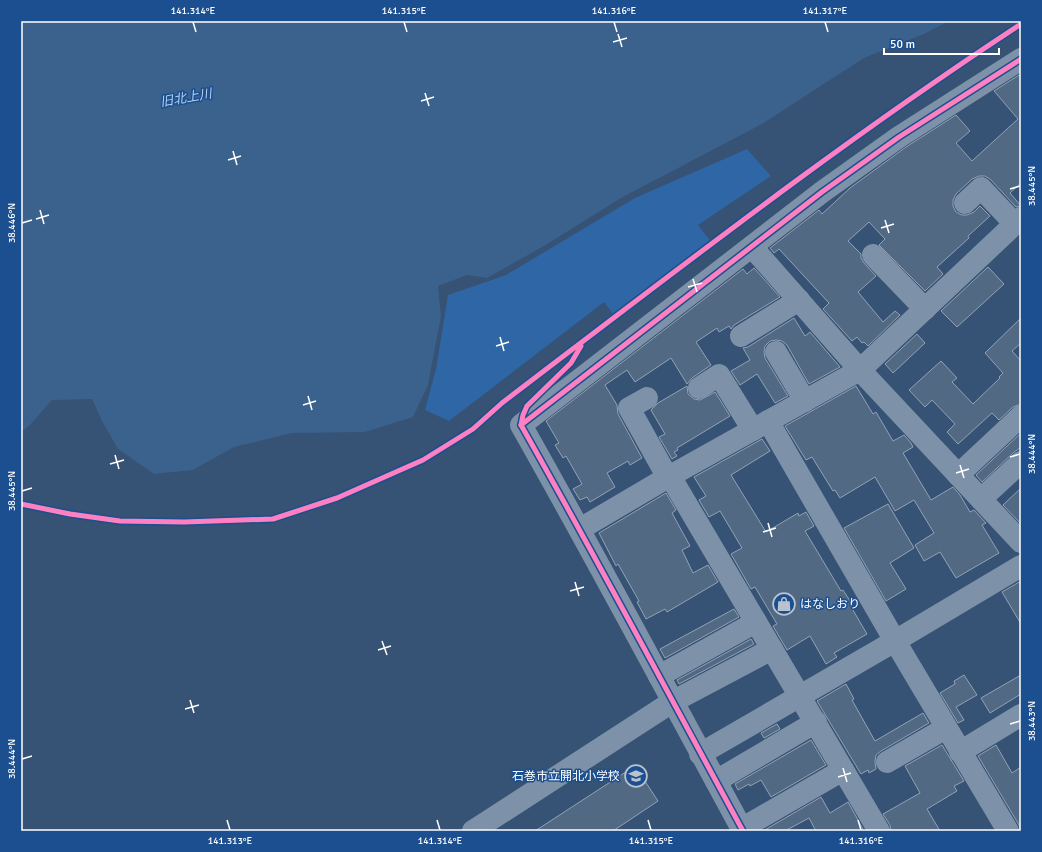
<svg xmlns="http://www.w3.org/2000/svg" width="1042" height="852" viewBox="0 0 1042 852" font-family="Signika,'Noto Sans JP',sans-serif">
<rect width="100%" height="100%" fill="#365274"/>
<polygon fill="#2f66a5" points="747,149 771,176 698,225 711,242 613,314 604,302 449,421 425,410 436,369 448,295 506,275 635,198"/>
<polygon fill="#3b618d" points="21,21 949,21 924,34 864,58 762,124 621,198 544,246 487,278 467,275 438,286 441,316 428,385 413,417 365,432 292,433 234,447 193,470 154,474 118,449 102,421 92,399 52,400 29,426 21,432"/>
<g fill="#526984" stroke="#92a2b6">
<polygon points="1019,75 1021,77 1021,183 1010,193 1021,206 1016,207 990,179 985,176 979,176 972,179 956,194 953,200 953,206 956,212 962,215 967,215 974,212 980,206 990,216 968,236 969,238 937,267 943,274 925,291 879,245 885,239 869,222 848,241 861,254 861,258 864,263 876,276 858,292 883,322 895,311 900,315 868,346 864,342 862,343 857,337 852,341 823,309 829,303 779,249 774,253 770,248 819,210 822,214 850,188 906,147 956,115 970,131 956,143 972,161 1018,119 994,91"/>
<polygon points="988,267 1004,284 957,327 941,311"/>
<polygon points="754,268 780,297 734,325 731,329 729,326 719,332 717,328 696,342 711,365 692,378 687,384 671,358 635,382 627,370 605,385 617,405 618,414 642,458 630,465 628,461 607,473 615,487 590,502 587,497 580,500 573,489 582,484 566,456 563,458 555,445 559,443 546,421 743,269 747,274"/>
<polygon points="794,318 805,336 810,332 840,367 809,384 787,345 782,341 776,340 770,341 765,346 764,352 765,358 788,396 775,403 757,374 740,385 731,371 750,360 743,348 748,347"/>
<polygon points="1021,318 1021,343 1012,351 1021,361 1021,404 1013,407 999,420 992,413 958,444 947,432 955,424 932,400 925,407 909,390 941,361 957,378 952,382 973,404 1000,378 999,377 1003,373 985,353"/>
<polygon points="917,334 925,343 893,373 885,364"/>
<polygon points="687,386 688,394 694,399 700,400 715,392 730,416 677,448 678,450 674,452 677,456 672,459 659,437 665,434 651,410 658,403"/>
<polygon points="856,386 873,414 876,412 893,441 904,435 911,443 913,447 903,453 931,500 953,487 960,495 970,512 974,510 986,523 982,525 999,553 956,578 940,552 924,561 915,545 934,533 914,500 895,511 875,477 840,498 835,490 833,491 812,457 806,460 785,426"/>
<polygon points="1021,433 1021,447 1013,453 982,482 976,475"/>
<polygon points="762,439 770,451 731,475 766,532 798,513 799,516 806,512 814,526 805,531 841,591 843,590 852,604 850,605 867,634 834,653 837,657 826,664 810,636 787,650 773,626 777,624 755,587 751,589 731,554 742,548 720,511 709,517 699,500 706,496 694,477"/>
<polygon points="1021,488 1021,524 1003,505"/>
<polygon points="666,493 676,510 672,513 690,546 682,550 693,573 708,565 718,582 667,612 665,609 646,619 637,602 639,601 618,564 616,566 599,533"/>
<polygon points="888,504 914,548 890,563 906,589 886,601 844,528"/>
<polygon points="1021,581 1021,624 1002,592"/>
<polygon points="734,609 739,617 665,658 660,649"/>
<polygon points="751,639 754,644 679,684 677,680"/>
<polygon points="964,675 977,695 956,707 964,720 958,723 940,693 955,684 954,681"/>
<polygon points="1021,675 1021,694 990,713 981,698"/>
<polygon points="846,684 854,699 852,700 875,741 923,713 929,723 881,751 876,755 875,762 876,769 869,773 868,770 861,774 817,701"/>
<polygon points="777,724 780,729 764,738 761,733"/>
<polygon points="811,740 826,765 771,797 761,780 750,786 749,784 738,790 735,784"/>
<polygon points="942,745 964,781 954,786 957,791 927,809 940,831 891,831 890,825 883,814 920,793 905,766"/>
<polygon points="996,745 1012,773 1021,767 1021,831 1019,825 978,756"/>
<polygon points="635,766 658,801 613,831 535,831"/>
<polygon points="821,797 830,813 848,802 864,831 816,831 809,818 785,831 763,831"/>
</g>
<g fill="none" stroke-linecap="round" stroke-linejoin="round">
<g stroke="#7d92a8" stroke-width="22">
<polyline points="965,203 981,188 1015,224"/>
<polyline points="752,247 860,370 1021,542"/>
<polyline points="873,255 925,309"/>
<polyline points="741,336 799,300"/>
<polyline points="776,352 805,401"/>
<polyline points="699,388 719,375 753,430"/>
<polyline points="647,398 629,408 668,478"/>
<polyline points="768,421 895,641 1008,831"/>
<polyline points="958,475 1021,416"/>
<polyline points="670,476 879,831"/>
<polyline points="981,499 1021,462"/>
<polyline points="580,529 670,476 860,370 1021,218"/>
<polyline points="659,676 756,622"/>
<polyline points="960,752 1021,715"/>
<polyline points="700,754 895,641 1021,566"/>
<polyline points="887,762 946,728"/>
<polyline points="716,781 816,722"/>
<polyline points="741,829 843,770"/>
<polyline points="473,831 672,702 772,649"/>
<path d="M743,831C669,695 597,559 521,425L822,192L899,137L1021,59"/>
</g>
<g stroke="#1b4f8f" stroke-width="8">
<g id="cycleway">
<path d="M581,346L571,363L527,406L523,415L521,425C597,559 669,695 743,831"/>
<polyline points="521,425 822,192 899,137 1021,59"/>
<path d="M21,504L70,514L120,521L184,522L273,519L337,498L423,460L473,429L502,403C673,273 842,141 1021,24"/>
</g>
</g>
<use href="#cycleway" stroke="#ff80c0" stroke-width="5"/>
</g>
<path fill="none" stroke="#fff" stroke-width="1.5" d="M193,22L196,32M404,22L407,32M614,22L617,32M825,22L828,32M618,34L622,47M613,42L627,38M425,93L429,106M421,101L434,97M233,151L237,165M228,160L241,156M1010,189L1020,186M40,210L44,224M36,219L49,215M885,220L889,233M22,223L32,220M881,228L894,224M693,279L697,292M688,287L702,283M500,337L504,351M496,346L509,342M308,396L312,410M303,405L316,401M115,455L119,469M1010,457L1020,454M110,464L124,460M960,465L964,478M956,473L969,469M22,491L32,488M768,523L772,537M763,532L776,528M575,582L579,596M570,591L584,587M382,641L387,655M378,650L391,646M190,700L194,713M185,709L199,705M1010,724L1020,721M22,759L32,756M843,768L847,782M838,777L851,773M227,820L230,830M437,820L440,830M648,820L651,830M858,820L861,830"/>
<defs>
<g id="shop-ring" transform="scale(1.15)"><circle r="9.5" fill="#1b4f8f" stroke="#b9c2ce" stroke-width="1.5"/><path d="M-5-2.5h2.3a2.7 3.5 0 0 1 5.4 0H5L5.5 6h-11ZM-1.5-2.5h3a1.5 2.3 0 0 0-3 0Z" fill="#b9c2ce"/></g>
<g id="school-ring" transform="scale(1.15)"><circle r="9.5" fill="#1b4f8f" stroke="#b9c2ce" stroke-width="1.5"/><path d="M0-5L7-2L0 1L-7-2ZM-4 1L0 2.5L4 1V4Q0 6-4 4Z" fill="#b9c2ce"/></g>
</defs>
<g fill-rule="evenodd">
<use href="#shop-ring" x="784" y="604"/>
<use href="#school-ring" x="636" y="776"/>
</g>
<g text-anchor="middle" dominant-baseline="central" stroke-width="3" stroke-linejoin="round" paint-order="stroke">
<g font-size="12" fill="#fff" stroke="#1b4f8f" text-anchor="start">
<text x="800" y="604">はなしおり</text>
<text x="620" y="776" text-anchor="end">石巻市立開北小学校</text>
</g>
<g font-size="13" font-style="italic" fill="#b5d3f5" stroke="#1b4f8f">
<text transform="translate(186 98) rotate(-10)">旧北上川</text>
</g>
</g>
<rect width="1042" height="852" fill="none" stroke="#1b4f8f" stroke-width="44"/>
<path d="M884 48v6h115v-6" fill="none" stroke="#ffffff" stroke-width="2"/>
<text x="890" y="48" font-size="12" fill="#ffffff" stroke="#1b4f8f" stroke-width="3" paint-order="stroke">50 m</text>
<rect x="22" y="22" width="998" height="808" fill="none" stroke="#fff" stroke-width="1.5"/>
<g font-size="10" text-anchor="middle" fill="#fff">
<text x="193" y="14">141.314°E</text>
<text x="404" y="14">141.315°E</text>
<text x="614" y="14">141.316°E</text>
<text x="825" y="14">141.317°E</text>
<text transform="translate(1031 186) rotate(-90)" y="4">38.445°N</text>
<text transform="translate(11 223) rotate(-90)" y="4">38.446°N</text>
<text transform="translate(1031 454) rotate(-90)" y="4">38.444°N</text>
<text transform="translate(11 491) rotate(-90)" y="4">38.445°N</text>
<text transform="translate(1031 721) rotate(-90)" y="4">38.443°N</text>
<text transform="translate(11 759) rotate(-90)" y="4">38.444°N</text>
<text x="230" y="844">141.313°E</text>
<text x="440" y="844">141.314°E</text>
<text x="651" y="844">141.315°E</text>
<text x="861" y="844">141.316°E</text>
</g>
</svg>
